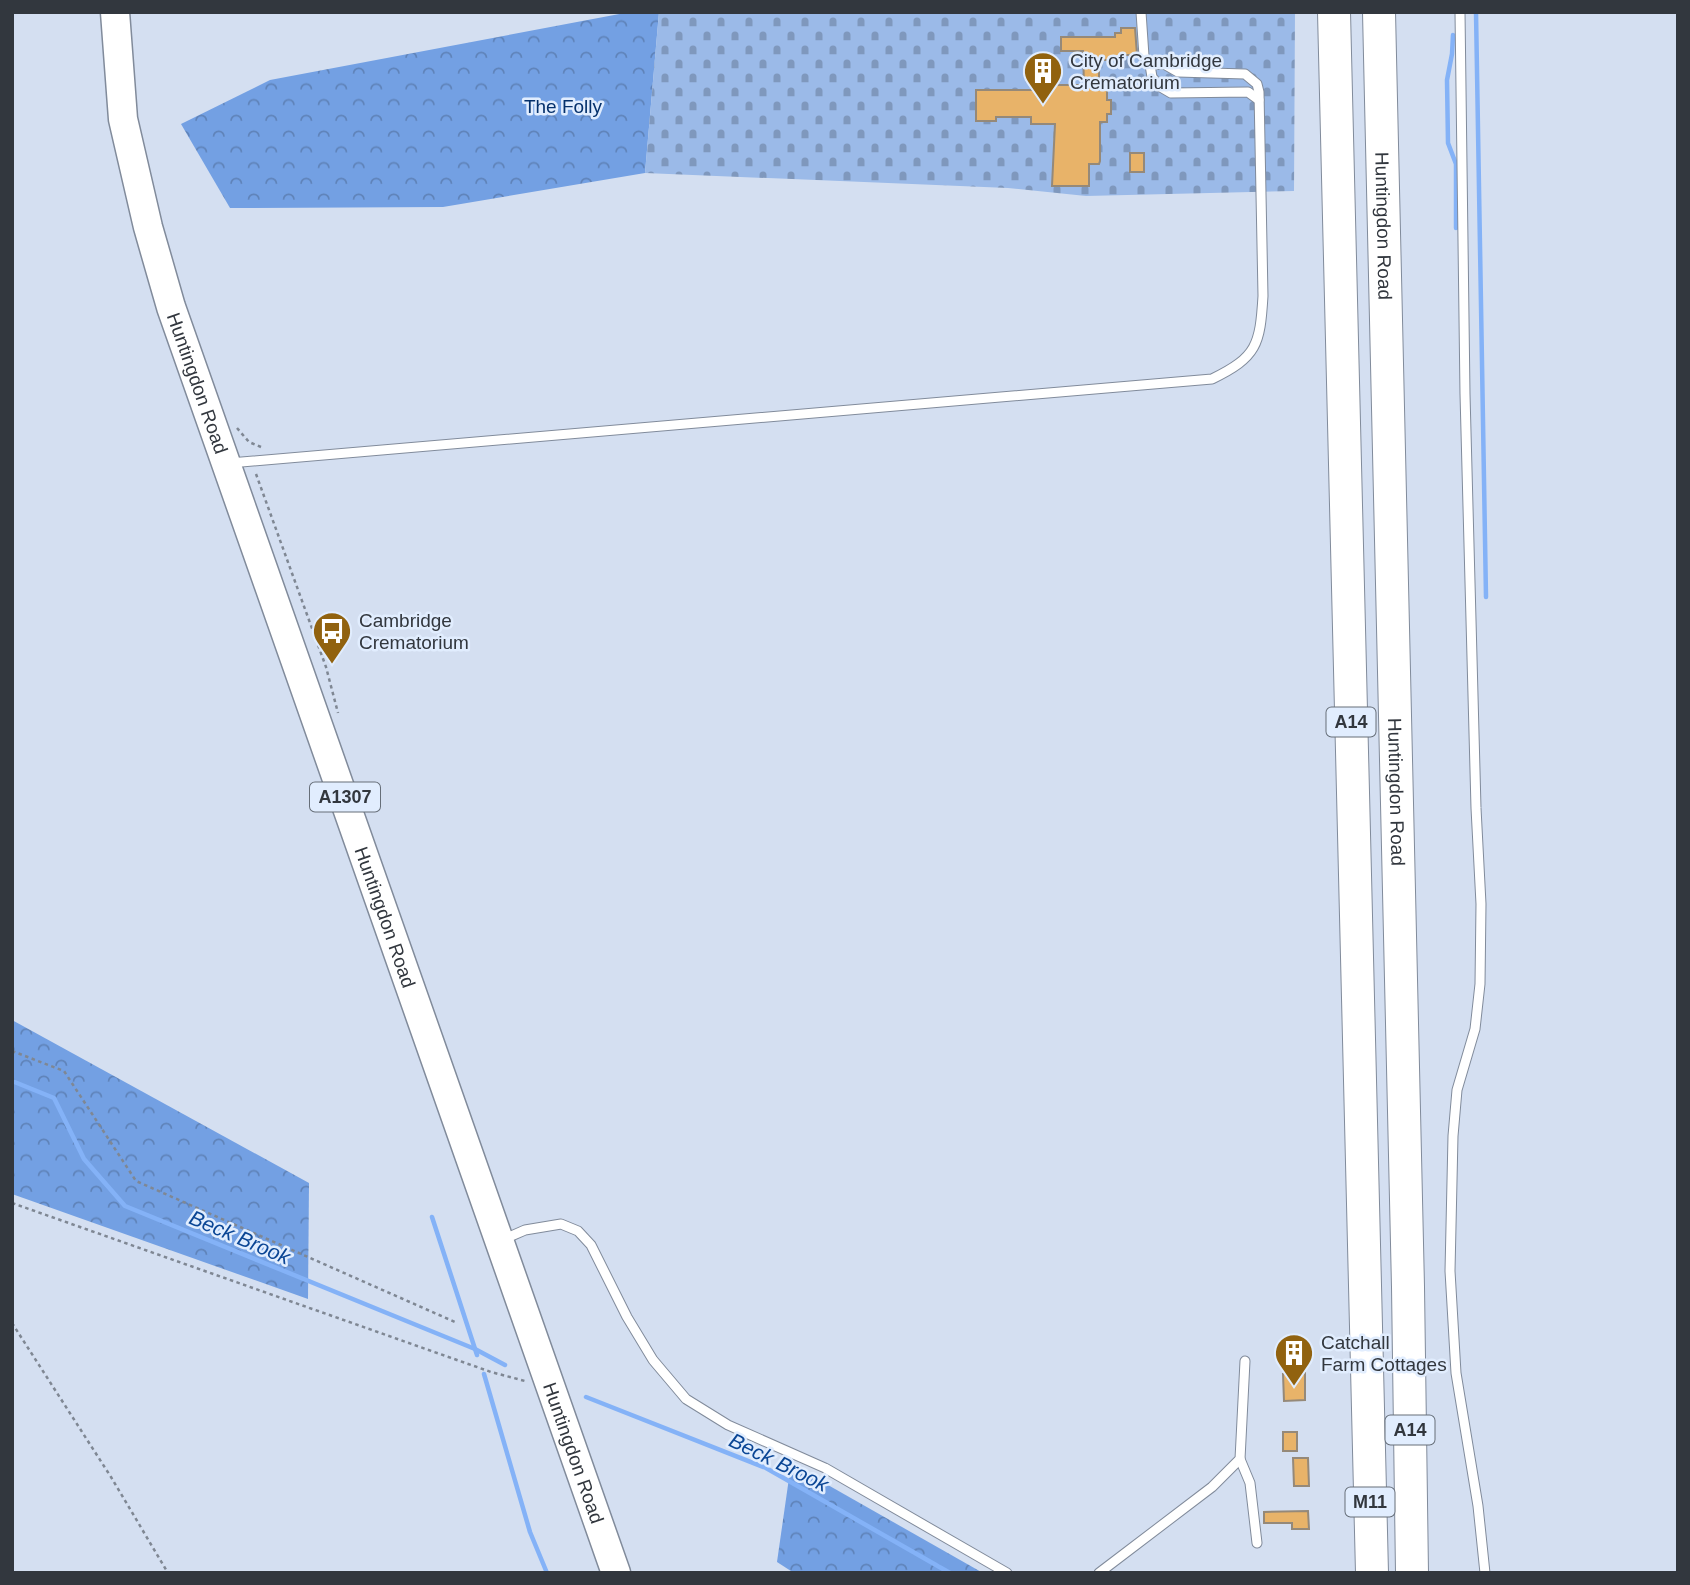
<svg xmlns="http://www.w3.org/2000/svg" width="1690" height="1585" viewBox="0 0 1690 1585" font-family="Arial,sans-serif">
<defs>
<pattern id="forest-crowns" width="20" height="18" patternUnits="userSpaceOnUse" patternTransform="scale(1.75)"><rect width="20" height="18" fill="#73a0e3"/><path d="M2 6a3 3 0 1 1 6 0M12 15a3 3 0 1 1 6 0" fill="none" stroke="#5f83b9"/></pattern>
<pattern id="cemetery-stones" width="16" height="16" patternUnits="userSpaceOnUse" patternTransform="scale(1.75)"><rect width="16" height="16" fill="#9bbae8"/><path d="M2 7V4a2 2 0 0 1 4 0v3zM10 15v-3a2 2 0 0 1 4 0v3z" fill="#7f98bd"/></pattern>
</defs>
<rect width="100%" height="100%" fill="#d4dff1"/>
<g fill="url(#forest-crowns)">
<polygon points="630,12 659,12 645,173 443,207 230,208 181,124 270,80"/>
<polygon points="12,1020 309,1183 308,1299 12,1194"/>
<polygon points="791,1464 983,1573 794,1573 777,1562"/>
</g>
<polygon fill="url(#cemetery-stones)" points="659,12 1295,12 1294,191 1086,196 1008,188 645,173"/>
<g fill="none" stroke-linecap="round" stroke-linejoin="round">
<g stroke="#84b2f7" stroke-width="4.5">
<polyline points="1476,12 1486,597"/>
<polyline points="1453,35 1452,54 1447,80 1448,143 1456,164 1456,228"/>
<polyline points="12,1081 54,1098 84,1159 125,1206 475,1349 505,1365"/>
<polyline points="432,1217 477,1355"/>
<polyline points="484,1374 530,1532 547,1573"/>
<polyline points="586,1397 766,1468 950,1573"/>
</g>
</g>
<g fill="#e8b369" stroke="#958979" stroke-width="2">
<polygon points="1121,28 1135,28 1137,55 1119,55 1119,60 1099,60 1099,90 1107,90 1107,100 1111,100 1111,114 1107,114 1107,122 1100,122 1100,161 1099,164 1089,164 1089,186 1052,186 1055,124 1031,124 1031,117 996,117 996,121 976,121 976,90 1032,90 1032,85 1084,85 1083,51 1061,51 1061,37 1115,37 1115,33 1121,33"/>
<rect x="1130" y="153" width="14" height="19"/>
<polygon points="1305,1373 1305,1400 1284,1401 1283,1374"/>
<rect x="1283" y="1432" width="14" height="19"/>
<polygon points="1293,1458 1308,1458 1309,1486 1294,1486"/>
<polygon points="1308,1511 1309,1529 1292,1529 1292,1523 1264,1523 1264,1512"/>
</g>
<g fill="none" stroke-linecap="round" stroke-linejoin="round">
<g stroke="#818b9b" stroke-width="11">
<g id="lane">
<polyline points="1141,12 1144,56 1150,65 1152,77 1159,86 1171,93 1248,92 1259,100"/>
<polyline points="1460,12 1465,394 1476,808 1481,904 1480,984 1475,1029 1457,1090 1453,1136 1450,1271 1456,1373 1478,1506 1485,1573"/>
<path d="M230,463L1212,379C1257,357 1260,345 1263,296L1259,92L1257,84L1245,74L1178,72L1164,64L1150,65"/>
<polyline points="502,1240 525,1230 561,1224 578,1231 591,1245 627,1317 653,1360 686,1399 728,1425 825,1468 1007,1573"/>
<polyline points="1240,1459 1250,1483 1257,1543"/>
<polyline points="1099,1573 1212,1487 1240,1459 1245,1361"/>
</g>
</g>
<g stroke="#818b9b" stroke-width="31">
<g id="primary">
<path id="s1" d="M115,12L123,119L148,227L171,307L616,1573"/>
</g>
</g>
<g stroke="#818b9b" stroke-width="34">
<g id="highway">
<polyline points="1334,12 1372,1573"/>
<path id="s2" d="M1379,12L1408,1287L1412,1573"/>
</g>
</g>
<g stroke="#7f8793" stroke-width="2.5" stroke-dasharray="3.5 3.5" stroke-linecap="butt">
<polyline points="237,428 249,442 261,447"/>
<polyline points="256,474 326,667 338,713"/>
<polyline points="12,1051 64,1071 136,1181 455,1322"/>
<polyline points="12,1203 491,1372 525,1381"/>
<polyline points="12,1323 111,1477 168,1573"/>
</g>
<use href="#lane" stroke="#fff" stroke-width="9"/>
<use href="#primary" stroke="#fff" stroke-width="28"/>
<use href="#highway" stroke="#fff" stroke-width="32"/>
</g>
<defs>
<g id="building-pin" transform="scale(2.0125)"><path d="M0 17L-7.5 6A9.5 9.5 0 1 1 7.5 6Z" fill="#91620f" stroke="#e1edfe"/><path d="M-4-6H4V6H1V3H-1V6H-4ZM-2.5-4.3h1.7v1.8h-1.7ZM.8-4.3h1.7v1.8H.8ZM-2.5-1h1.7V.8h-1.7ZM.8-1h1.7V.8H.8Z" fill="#fff"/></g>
<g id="bus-pin" transform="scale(2.0125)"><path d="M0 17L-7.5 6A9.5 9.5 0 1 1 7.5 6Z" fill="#91620f" stroke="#e1edfe"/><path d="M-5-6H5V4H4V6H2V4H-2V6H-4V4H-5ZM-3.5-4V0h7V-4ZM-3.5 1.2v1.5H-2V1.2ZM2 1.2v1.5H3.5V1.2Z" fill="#fff"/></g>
</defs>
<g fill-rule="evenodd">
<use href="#building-pin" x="1043" y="71"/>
<use href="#bus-pin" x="332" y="631"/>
<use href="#building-pin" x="1294" y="1353"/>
</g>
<g text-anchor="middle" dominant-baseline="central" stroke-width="5" stroke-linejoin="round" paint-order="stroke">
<g fill="#e1edfe" stroke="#666e78" stroke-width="2">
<rect x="1326.5" y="707.5" width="49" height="29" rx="5"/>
<rect x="310" y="782.5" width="70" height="29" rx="5"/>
<rect x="1385.5" y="1415.5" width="49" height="29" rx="5"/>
<rect x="1345.5" y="1487.5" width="49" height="29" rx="5"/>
</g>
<g font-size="18" font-weight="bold" fill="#32373e">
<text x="1351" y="722">A14</text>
<text x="345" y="797">A1307</text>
<text x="1410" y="1430">A14</text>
<text x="1370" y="1502">M11</text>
</g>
<g font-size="19" fill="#32373e" stroke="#e1edfe" text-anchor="start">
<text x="1070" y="60">City of Cambridge<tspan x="1070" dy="22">Crematorium</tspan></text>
<text x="359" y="620">Cambridge<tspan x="359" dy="22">Crematorium</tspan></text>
<text x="1321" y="1342">Catchall<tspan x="1321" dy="22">Farm Cottages</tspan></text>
</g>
<g font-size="19" fill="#05316c" stroke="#e1edfe">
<text x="563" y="106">The Folly</text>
</g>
<g font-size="19" fill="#32373e" stroke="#e1edfe">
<text stroke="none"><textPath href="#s2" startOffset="214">Huntingdon Road</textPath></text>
<text stroke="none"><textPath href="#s1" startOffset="382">Huntingdon Road</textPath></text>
<text stroke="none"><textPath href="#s2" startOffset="780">Huntingdon Road</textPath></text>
<text stroke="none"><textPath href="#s1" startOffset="948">Huntingdon Road</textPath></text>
<text stroke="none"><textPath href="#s1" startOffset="1516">Huntingdon Road</textPath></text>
</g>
<g font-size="21" font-style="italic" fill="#0b4695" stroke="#e1edfe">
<text transform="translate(240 1237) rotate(23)">Beck Brook</text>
<text transform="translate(779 1462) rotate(26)">Beck Brook</text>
</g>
</g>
<rect width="1690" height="1585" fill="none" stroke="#32373e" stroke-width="28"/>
</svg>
